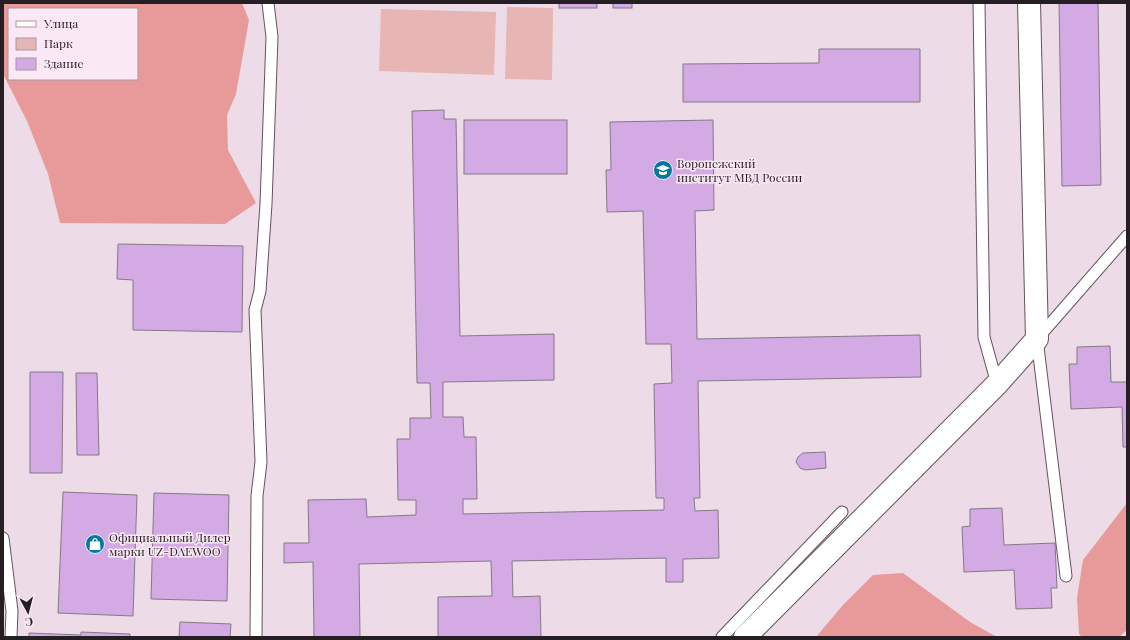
<svg xmlns="http://www.w3.org/2000/svg" width="1130" height="640" viewBox="0 0 1130 640" font-family="'Playfair Display',serif">
<rect width="100%" height="100%" fill="#eddbe7"/>
<g fill="#e6b5b4">
<polygon points="507,7 553,8 552,80 505,79"/>
<polygon points="381,9 496,12 494,75 379,71"/>
</g>
<g fill="#e89a9a" fill-rule="evenodd">
<path d="M3,3H242L249,20L236,94L227,115L228,150L256,203L225,224L60,223L48,174L27,121L3,74ZM9,9H137V79H9Z"/>
<polygon points="1127,503 1127,630 1119,637 1082,637 1079,634 1077,598 1083,560"/>
<polygon points="903,573 970,622 997,637 1001,637 816,637 843,605 873,575"/>
</g>
<g fill="#d4aae5" stroke="#837987">
<rect x="559" y="3" width="38" height="5"/>
<rect x="613" y="3" width="19" height="5"/>
<polygon points="1059,3 1098,3 1101,185 1062,186"/>
<polygon points="819,49 920,49 920,102 683,102 683,64 819,63"/>
<polygon points="444,110 444,119 456,119 460,336 554,334 554,380 443,382 443,417 463,417 464,437 476,437 477,499 463,499 463,514 664,510 664,498 656,498 654,384 672,383 671,344 646,344 643,211 607,212 606,170 611,170 610,122 713,120 714,210 695,211 697,339 920,335 921,377 698,381 700,498 694,498 695,511 718,510 719,558 683,559 683,582 666,582 666,558 512,561 513,597 540,596 541,637 438,637 438,597 492,596 491,561 359,564 360,637 314,637 313,562 284,563 284,543 309,543 308,500 366,499 367,517 416,515 416,500 398,500 397,439 410,439 410,418 431,418 430,383 417,383 412,111"/>
<rect x="464" y="120" width="103" height="54"/>
<polygon points="118,244 243,246 242,332 133,330 133,280 117,279"/>
<polygon points="1110,346 1111,382 1127,382 1127,447 1123,447 1122,407 1071,409 1069,364 1077,364 1077,347"/>
<polygon points="30,372 63,372 62,473 30,473"/>
<polygon points="76,373 97,373 99,455 77,455"/>
<polygon points="825,452 826,468 805,470 800,468 796,462 798,457 803,453"/>
<polygon points="63,492 137,495 133,616 58,613"/>
<polygon points="154,493 229,495 227,601 151,599"/>
<polygon points="1002,508 1004,545 1055,543 1057,588 1051,588 1052,608 1016,609 1014,570 964,572 962,527 970,526 970,509"/>
<polygon points="180,622 231,624 230,637 179,637"/>
<polygon points="81,632 130,634 130,637 29,637 29,633 81,635"/>
</g>
<g fill="none" stroke-linecap="round" stroke-linejoin="round">
<g stroke="#62535d" stroke-width="13">
<g id="service">
<polyline points="979,3 984,337 997,384"/>
<polyline points="3,538 12,611 11,637"/>
<polyline points="1066,576 1037,339 1127,236"/>
<polyline points="256,637 257,496 261,462 255,310 260,291 266,204 272,37 268,3"/>
<polyline points="722,637 842,512"/>
</g>
</g>
<g stroke="#62535d" stroke-width="24">
<polyline id="minor" points="745,637 997,384 1037,339 1029,3"/>
</g>
<use href="#service" stroke="#fff" stroke-width="11"/>
<use href="#minor" stroke="#fff" stroke-width="22"/>
</g>
<defs>
<g id="university-disc" transform="scale(1)"><circle r="9.5" fill="#0378a1" stroke="#fae8f4"/><path d="M0-5L7-2L0 1L-7-2ZM-4 1L0 2.5L4 1V4Q0 6-4 4Z" fill="#fff"/></g>
<g id="shop-disc" transform="scale(1)"><circle r="9.5" fill="#0378a1" stroke="#fae8f4"/><path d="M-5-2.5h2.3a2.7 3.5 0 0 1 5.4 0H5L5.5 6h-11ZM-1.5-2.5h3a1.5 2.3 0 0 0-3 0Z" fill="#fff"/></g>
</defs>
<g fill-rule="evenodd">
<use href="#university-disc" x="663" y="170"/>
<use href="#shop-disc" x="95" y="544"/>
</g>
<g text-anchor="middle" dominant-baseline="central" stroke-width="3" stroke-linejoin="round" paint-order="stroke">
<g font-size="12" fill="#251f23" stroke="#fae8f4" text-anchor="start">
<text x="677" y="163">Воронежский<tspan x="677" dy="14">институт МВД России</tspan></text>
<text x="109" y="537">Официальный Дилер<tspan x="109" dy="14">марки UZ-DAEWOO</tspan></text>
</g>
</g>
<rect width="1130" height="640" fill="none" stroke="#251f23" stroke-width="8"/>
<rect x="8" y="8" width="130" height="72" fill="#fae8f4" stroke="#a598a0"/>
<rect x="16" y="21" width="20" height="6" fill="#ffffff" stroke="#a598a0"/>
<text x="44" y="28" font-size="12" fill="#251f23">Улица</text>
<rect x="16" y="38" width="20" height="12" fill="#e6b5b4" stroke="#a598a0"/>
<text x="44" y="48" font-size="12" fill="#251f23">Парк</text>
<rect x="16" y="58" width="20" height="12" fill="#d4aae5" stroke="#a598a0"/>
<text x="44" y="68" font-size="12" fill="#251f23">Здание</text>
<g transform="translate(28 612) rotate(173)" stroke="#fae8f4" stroke-width="3" paint-order="stroke">
<path d="M0-3L7 15L0 10L-7 15Z" fill="#251f23"/>
<text y="-6" font-size="11" font-weight="bold" text-anchor="middle" fill="#251f23">С</text>
</g>
</svg>
